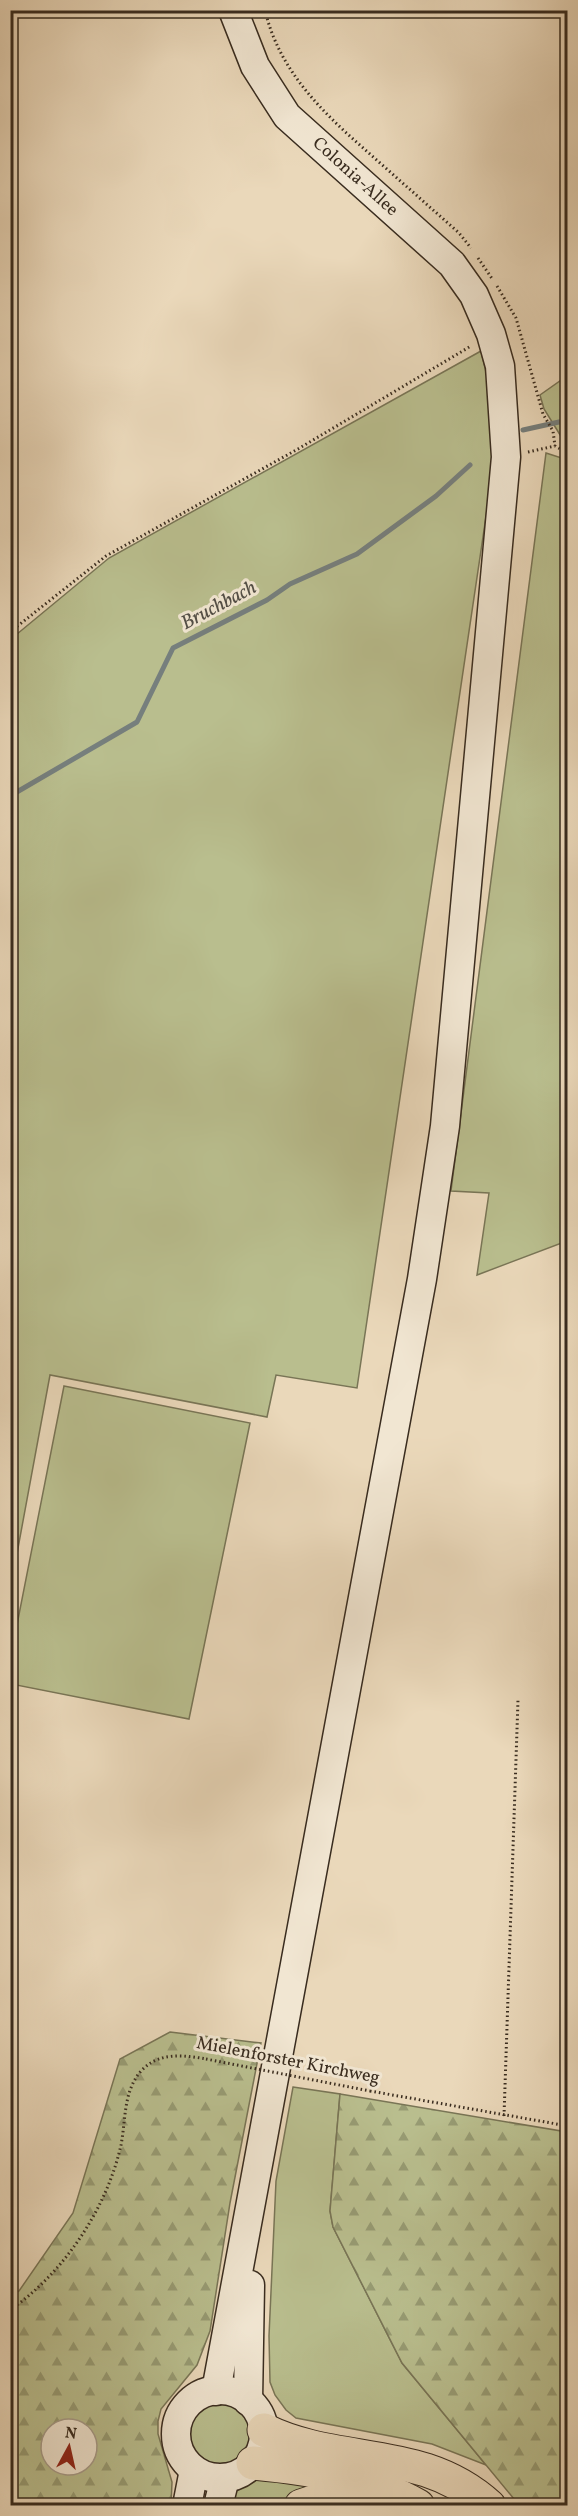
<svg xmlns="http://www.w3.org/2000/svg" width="578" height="2516" viewBox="0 0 578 2516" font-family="Vollkorn,serif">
<defs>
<pattern id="forest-firs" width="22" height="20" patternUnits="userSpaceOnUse" patternTransform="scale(1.5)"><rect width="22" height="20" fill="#b9be8e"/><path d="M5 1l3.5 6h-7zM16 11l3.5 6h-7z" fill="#979b73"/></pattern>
</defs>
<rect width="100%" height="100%" fill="#ead8ba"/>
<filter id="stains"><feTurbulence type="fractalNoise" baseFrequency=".00333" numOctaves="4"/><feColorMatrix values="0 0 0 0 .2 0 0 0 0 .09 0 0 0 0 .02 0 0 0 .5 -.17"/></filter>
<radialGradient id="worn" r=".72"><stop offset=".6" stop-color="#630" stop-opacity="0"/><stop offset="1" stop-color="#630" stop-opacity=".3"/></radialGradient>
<g fill="#b9be8e" stroke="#797556" stroke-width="1.5">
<polygon points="481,351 491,393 496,449 357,1388 276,1375 267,1417 50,1375 11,1586 11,639 109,558"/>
<polygon points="567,376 567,446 544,409 540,395"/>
<polygon points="546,453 568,460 567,1241 477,1275 489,1193 451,1191"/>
<polygon points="64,1386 250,1423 189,1719 11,1684 11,1655"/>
<polygon points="293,2087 340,2094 330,2211 333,2227 402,2363 486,2465 432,2444 296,2418 286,2410 275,2395 270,2382 269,2336 276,2181"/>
<circle cx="218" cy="2433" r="34"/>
<polygon points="247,2477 346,2484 286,2505 226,2506 237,2485"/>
</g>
<g fill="url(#forest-firs)" stroke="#797556" stroke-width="1.5" fill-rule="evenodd">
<path d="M170,2032L261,2043L230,2203L210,2331L197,2365L161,2409L158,2421V2434L172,2482L171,2505H11V2296L19,2291L73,2213L120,2059ZM51,2429H87V2465H51Z"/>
<polygon points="340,2094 567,2132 567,2505 519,2505 402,2363 333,2227 330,2211"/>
</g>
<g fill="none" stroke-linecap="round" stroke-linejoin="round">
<g stroke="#767f7d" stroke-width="5">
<polyline points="523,430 568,420"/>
<polyline points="10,796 137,722 173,648 267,600 290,584 357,554 436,496 470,465"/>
</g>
<g stroke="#392c1f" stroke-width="31">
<g id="secondary">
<circle cx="220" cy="2434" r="44"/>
<polyline points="216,2391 422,1279 445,1126 506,457 500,366 491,334 474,295 452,264 287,116 255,66 233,10"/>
<polyline points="248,2401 250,2285"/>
<polyline points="187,2506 194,2470"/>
<polyline points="218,2506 225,2478"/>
</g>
</g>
<g stroke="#392c1f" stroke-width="35">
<g id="highway">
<path d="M264,2430C338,2467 422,2445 489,2506"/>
<path d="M253,2463C309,2468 368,2477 418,2506"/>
<polyline points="301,2506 328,2497 373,2496"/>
</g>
</g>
<g stroke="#392c1f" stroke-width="3" stroke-dasharray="1.5 3" stroke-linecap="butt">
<path d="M265,10C280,76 331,120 379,162C406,186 432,209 459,233L471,248"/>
<polyline points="478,258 493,280"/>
<polyline points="497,286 516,318 543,414 553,431 555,446"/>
<polyline points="528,452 555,446 568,453"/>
<polyline points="10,632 106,556 298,449 471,346"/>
<polyline points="370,2091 568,2126"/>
<polyline points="504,2116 518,1700"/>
<path d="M10,2310C64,2273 107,2208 121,2145C126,2120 123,2090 142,2070C159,2052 184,2055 206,2059"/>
</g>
<use href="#secondary" stroke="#f1e6d2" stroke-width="28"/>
<use href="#highway" stroke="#ead8ba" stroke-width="33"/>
<polyline stroke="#392c1f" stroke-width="3" stroke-dasharray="1.5 3" stroke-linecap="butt" points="206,2059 370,2091"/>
</g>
<g text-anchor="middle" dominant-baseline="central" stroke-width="6" stroke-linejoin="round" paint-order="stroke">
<g font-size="18" fill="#392c1f" stroke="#f1e6d2">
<text transform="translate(355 177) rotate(42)">Colonia-Allee</text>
<text transform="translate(288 2061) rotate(11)">Mielenforster Kirchweg</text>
</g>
<g font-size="20" font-style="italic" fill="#524e46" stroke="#f1e6d2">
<text transform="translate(219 606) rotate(-28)">Bruchbach</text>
</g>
</g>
<rect width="578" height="2516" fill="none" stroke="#ead8ba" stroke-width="36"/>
<rect x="12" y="12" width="554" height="2492" fill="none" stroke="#392c1f" stroke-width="3"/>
<rect x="18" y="18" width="542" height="2480" fill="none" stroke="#392c1f" stroke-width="1.5"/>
<g transform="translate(69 2447) rotate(8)"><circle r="28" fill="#f1e6d2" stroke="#a79c8a" stroke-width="1.5"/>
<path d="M0-4.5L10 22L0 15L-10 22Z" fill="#8f2418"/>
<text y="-9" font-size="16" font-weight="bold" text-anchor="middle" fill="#392c1f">N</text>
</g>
<rect width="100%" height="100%" filter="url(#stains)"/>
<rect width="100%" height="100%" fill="url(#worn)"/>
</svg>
